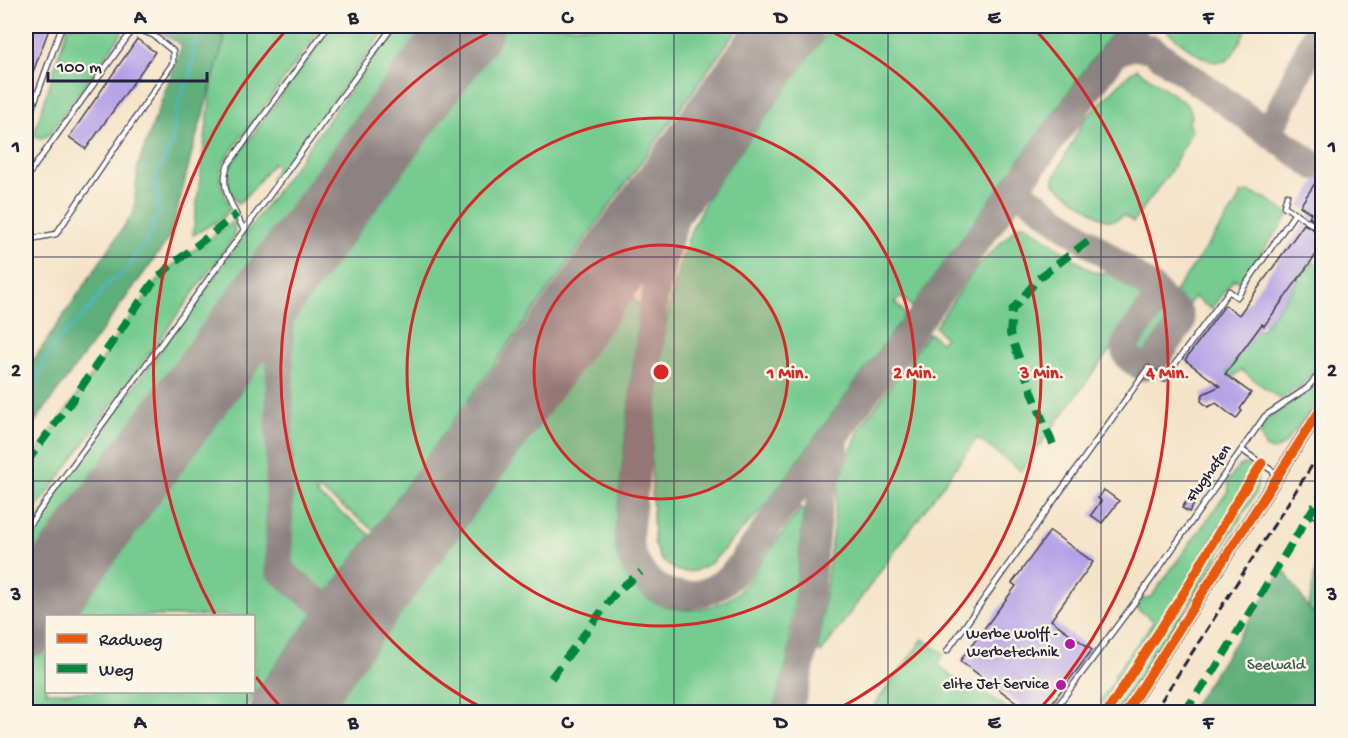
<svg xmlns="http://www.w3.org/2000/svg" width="1348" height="738" viewBox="0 0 1348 738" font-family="'Gochi Hand',sans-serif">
<rect width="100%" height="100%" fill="#fcf5e5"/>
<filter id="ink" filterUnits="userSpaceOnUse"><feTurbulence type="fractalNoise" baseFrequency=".0167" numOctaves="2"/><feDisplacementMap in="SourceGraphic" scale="12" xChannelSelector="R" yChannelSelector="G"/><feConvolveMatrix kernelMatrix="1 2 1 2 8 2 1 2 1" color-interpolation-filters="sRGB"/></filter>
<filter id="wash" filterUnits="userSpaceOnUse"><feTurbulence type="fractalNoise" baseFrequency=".008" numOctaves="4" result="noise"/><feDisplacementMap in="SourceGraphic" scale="24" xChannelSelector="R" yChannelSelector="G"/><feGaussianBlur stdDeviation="1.35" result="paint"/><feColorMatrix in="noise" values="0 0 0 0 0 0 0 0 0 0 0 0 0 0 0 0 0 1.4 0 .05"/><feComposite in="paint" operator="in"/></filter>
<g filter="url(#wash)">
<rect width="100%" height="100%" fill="#f4e3c7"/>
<g fill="#74cb90" stroke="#4b7666" stroke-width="1.5" fill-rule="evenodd">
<polygon points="68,26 118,26 122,33 50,134 40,139 35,135 35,131"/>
<path d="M227,26H323L225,160C213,183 226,189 230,210L221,219L193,235L216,52Z"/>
<polygon points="332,26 388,26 274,182 271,179 277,167 273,163 253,189 238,204 227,187 230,166"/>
<path d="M397,26H740L374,530L320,490L316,494L371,535L322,600L298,587L294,594L316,610L241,712H26V535ZM46,616H254V692H46Z"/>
<polygon points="832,26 1117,26 912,307 901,297 895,302 906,314 764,507 711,563 695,571 683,572 676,570 663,561 659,556 654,542 651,459 665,328 679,266 693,226 712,190"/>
<path d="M1166,26H1248C1243,35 1238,46 1232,55C1217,77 1183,43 1168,32Z"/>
<path d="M1137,69L1185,103L1190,109L1192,116L1188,124L1192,130L1170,172L1133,222L1123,215C1116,221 1111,222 1103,219L1054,184V178L1084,120L1131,72Z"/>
<polygon points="1248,192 1267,199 1289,215 1240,282 1234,279 1211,309 1194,297 1188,305 1182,308 1175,303 1174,293 1234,208 1241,194"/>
<polygon points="235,220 234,237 26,523 26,466 99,365 116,337 155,284 169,268"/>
<polygon points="1025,224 1093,272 1115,274 1148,298 1021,471 977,438 821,653 818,651 839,480 860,428 928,334 931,334 940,342 945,338 935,327 975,269 1019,225"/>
<polygon points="1313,261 1322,268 1322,361 1301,386 1280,399 1241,370 1232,378 1226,373 1258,329 1261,331"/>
<path d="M631,297L640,305L615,532C614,557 624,581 644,596C672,616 712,614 738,592C748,583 755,570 763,559C776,542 789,525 801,508L804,509L788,658L773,712H329Z"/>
<polygon points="1157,312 1166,313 1172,318 1173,325 1143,364 1131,354 1130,347"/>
<polygon points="1322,377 1322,394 1284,445 1274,451 1265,447 1260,434 1262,425 1270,417 1311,389"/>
<polygon points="1244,464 1248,465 1253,470 1180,593 1104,712 1097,712 1103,703 1100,701 1116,678 1114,676 1154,621 1136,608 1142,599 1151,597 1229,490 1228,481 1239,466"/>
<polygon points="1257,476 1257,489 1255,495 1231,533 1203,582 1121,712 1108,712 1189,586 1230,514 1254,477"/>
<polygon points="1318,556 1322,556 1322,614 1308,612"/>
<polygon points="923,639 944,654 938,664 965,689 971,683 1012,712 869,712"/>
</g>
<g fill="#5faf7a" stroke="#40685a" stroke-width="1.5">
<polygon points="149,26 212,26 225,39 192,152 171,236 26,434 26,371 134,212 138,165 182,45"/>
<polygon points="1283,569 1310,610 1322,620 1322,712 1189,712"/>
</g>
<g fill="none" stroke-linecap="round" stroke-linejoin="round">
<polyline stroke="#49b8c0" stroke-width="3" points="26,396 34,388 44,361 56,343 92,306 108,283 123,274 152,233 153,224 159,215 155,177 172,145 176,109 190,76 197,26"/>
<g stroke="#8b8281" stroke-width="28">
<polyline points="1115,53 1131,47 1150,48 1315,166"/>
<path d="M730,105L690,179L678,208L662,262L654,302L629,535C633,597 698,616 737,569L1135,26"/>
<polyline points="1255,124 1270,123 1277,117 1320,26"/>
<polyline points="1016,189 1154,290 1164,302 1179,314 1181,324 1157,357"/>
<polyline points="280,279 279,570 311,596 352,622"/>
<path d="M1143,367C1133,361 1123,357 1125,344L1155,302L1156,294L1154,290"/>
<path d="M787,712C821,630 801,530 835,449"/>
</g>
<g stroke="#8b8281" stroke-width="72">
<polyline points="26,622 468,26"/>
<polyline points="286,712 788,26"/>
</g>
</g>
<g id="blocks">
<g fill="#b2a0e7">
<polygon points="26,26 49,26 48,28 49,29 26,91"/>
<polygon points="137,39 155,52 86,149 69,137"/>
<polygon points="1323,171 1323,226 1309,217 1311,213 1300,206"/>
<polygon points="1304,224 1323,235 1323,245 1264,326 1262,324 1225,374 1251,393 1240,409 1242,411 1236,419 1216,403 1208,407 1201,401 1203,394 1220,386 1185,360 1225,305 1239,315"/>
<polygon points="1104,490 1119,501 1102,523 1091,515 1101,501 1098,498"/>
<polygon points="1190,496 1197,500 1189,512 1182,508"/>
<polygon points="1323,499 1323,524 1311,516"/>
<polygon points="1050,531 1093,562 1051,620 1092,650 1045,712 1030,712 960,661 1016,586 1012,583"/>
</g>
</g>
</g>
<g filter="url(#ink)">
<use href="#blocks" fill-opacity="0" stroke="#423f50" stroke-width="1.5"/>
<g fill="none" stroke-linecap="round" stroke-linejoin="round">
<g stroke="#423f50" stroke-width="7">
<g id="service">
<polyline points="26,136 28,120 62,26"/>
<polyline points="26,178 134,28 129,26"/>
<polyline points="1287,195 1284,206 1322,231"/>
<path d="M244,230C234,209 218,187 228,165L328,26"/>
<polyline points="26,240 56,234 173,63 173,51 153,35 134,28"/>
<polyline points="1242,450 1277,474"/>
<polyline points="26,529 393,26"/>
<polyline points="947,651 1148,368 1164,379 1229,291 1237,297 1295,213"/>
<polyline points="1053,712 1143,591 1265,416 1307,388 1322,371"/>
</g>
</g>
<g stroke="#423f50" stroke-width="14">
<polyline id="tertiary" points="1126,712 1322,407"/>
</g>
<use href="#service" stroke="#fff" stroke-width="4.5"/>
<use href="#tertiary" stroke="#fff" stroke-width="12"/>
<polyline stroke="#22223b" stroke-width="3" stroke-dasharray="9 4.5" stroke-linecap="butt" points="1154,712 1322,450"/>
<g stroke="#00873e" stroke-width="8" stroke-dasharray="15 8" stroke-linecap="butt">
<polyline points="26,129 27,129"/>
<polyline points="1053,444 1045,426 1010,334 1012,310 1039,278 1088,241"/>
<polyline points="26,463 71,402 152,284 169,267 237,214"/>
<polyline points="551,678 617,591 641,572"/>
<polyline points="1184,712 1215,669 1322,494"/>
</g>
<g stroke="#fcf5e5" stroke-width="13">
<g id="cycleway">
<polyline points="1107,712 1185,591 1235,504 1262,463"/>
<polyline points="1126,712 1322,407"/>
</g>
</g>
<use href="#cycleway" stroke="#e8590c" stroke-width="9"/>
</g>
</g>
<path fill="none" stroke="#22223b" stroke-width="1.5" stroke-opacity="0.55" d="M247,26V616M460,26V712M674,26V712M888,26V712M1101,26V712M26,257H1322M26,481H1322M247,692V712"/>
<circle cx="661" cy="372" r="127" fill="#d62828" fill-opacity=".12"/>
<g fill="none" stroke="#d62828" stroke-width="3">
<circle cx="661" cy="372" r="127"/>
<circle cx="661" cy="372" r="254"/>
<path d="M488 711A381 381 0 0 1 500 27M822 27A381 381 0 0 1 834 711"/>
<path d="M284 711A507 507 0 0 1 256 677M215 614A507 507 0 0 1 290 26M1032 26A507 507 0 0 1 1038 711"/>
</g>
<g fill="#b5179e" stroke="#fcf5e5" stroke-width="2">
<circle cx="1070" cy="644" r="6"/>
<circle cx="1061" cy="685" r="6"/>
</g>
<g text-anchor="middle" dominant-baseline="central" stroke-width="5" stroke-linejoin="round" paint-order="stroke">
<g font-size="16" fill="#22223b" stroke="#fcf5e5">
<text transform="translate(1210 474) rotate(-55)">Flughafen</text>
</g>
<g font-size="16" fill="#22223b" stroke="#fcf5e5" text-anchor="end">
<text x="1058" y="635">Werbe Wolff -<tspan x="1058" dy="18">Werbetechnik</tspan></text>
<text x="1049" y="685">elite Jet Service</text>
</g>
<g font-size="16" fill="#3f5d59" stroke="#fcf5e5">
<text x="1276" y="666">Seewald</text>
</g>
</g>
<circle cx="661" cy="372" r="9" fill="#d62828" stroke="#fcf5e5" stroke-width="3"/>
<g font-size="18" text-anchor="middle" font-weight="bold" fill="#d62828" stroke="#fcf5e5" stroke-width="5" stroke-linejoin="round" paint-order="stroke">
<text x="788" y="378">1 Min.</text>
<text x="915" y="378">2 Min.</text>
<text x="1042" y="378">3 Min.</text>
<text x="1168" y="378">4 Min.</text>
</g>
<rect width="1348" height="738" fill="none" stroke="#fcf5e5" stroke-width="66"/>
<rect x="45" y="615" width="210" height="78" fill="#fcf5e5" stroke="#a5a1a1" stroke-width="1.5"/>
<rect x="57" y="634" width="30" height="9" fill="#e8590c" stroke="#a5a1a1" stroke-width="1.5"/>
<text x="99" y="645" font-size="18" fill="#22223b">Radweg</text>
<rect x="57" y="664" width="30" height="9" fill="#00873e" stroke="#a5a1a1" stroke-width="1.5"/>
<text x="99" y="675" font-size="18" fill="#22223b">Weg</text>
<path d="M48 72v9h159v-9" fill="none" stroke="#22223b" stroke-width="3"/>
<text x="57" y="72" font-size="18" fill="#22223b" stroke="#fcf5e5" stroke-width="4.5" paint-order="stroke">100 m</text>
<rect x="33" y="33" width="1282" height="672" fill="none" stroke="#22223b" stroke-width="2"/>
<g font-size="20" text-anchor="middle" font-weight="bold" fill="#22223b">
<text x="140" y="23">A</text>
<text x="353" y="23">B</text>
<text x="567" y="23">C</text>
<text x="781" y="23">D</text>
<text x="994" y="23">E</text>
<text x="1208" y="23">F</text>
<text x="16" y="152">1</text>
<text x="1332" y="152">1</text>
<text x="16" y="376">2</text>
<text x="1332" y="376">2</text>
<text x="16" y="600">3</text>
<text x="1332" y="600">3</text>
<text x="140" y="728">A</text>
<text x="353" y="728">B</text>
<text x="567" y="728">C</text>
<text x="781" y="728">D</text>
<text x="994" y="728">E</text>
<text x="1208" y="728">F</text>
</g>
</svg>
